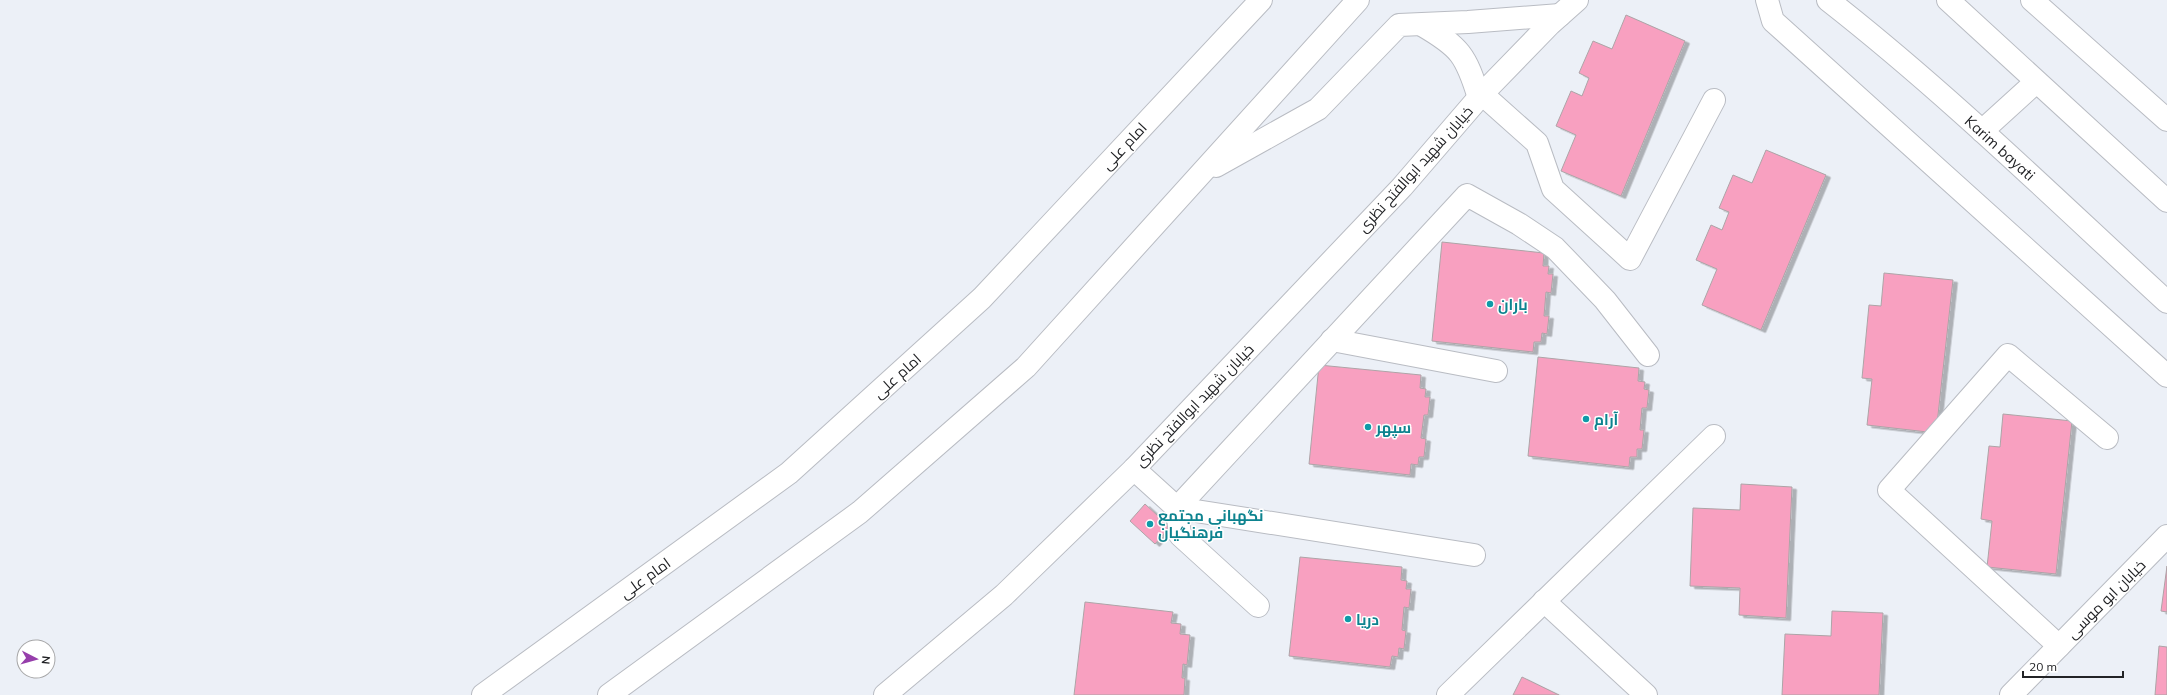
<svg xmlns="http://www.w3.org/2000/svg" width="2167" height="695" viewBox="0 0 2167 695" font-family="Mulish,Cairo,sans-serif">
<defs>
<filter id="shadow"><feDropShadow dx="4.5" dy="2.5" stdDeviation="0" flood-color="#0004"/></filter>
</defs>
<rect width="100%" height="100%" fill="#ecf0f7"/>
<g fill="#f8a0c0" stroke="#ada4a7" filter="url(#shadow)">
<polygon points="1626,15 1685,41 1621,196 1561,171 1576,135 1556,126 1571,91 1582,96 1589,78 1579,73 1593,41 1612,49"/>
<polygon points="1766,150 1826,175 1761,330 1702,305 1717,269 1696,260 1711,225 1722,230 1729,212 1719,208 1733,175 1752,183"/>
<polygon points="1442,242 1544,253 1543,266 1549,266 1548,274 1553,274 1551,293 1546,292 1544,316 1549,316 1547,334 1542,333 1541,342 1534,342 1533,352 1432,341"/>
<polygon points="1884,273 1953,280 1936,433 1867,425 1872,379 1862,378 1869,305 1881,306"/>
<polygon points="1538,357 1639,368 1638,381 1645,382 1644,389 1649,390 1647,408 1642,408 1640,430 1644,430 1642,449 1637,449 1637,457 1630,457 1629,467 1528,456"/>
<polygon points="1319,365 1421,375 1420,388 1426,389 1425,397 1430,397 1428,415 1424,415 1421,438 1426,439 1424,457 1419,457 1418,465 1411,464 1410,475 1309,464"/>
<polygon points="2003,414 2072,421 2056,574 1987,567 1992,521 1981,519 1989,446 2000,447"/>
<polygon points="1741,484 1792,487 1786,618 1739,615 1740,588 1690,586 1693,508 1740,510"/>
<polygon points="1145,504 1170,527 1155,544 1130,521"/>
<polygon points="1300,557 1402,567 1401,580 1407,581 1406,589 1411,589 1409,608 1404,607 1402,630 1406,631 1404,649 1399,648 1398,657 1392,656 1390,667 1289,656"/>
<polygon points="2167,566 2167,612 2161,611"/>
<polygon points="1085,602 1173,612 1171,623 1181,624 1180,634 1190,635 1187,665 1183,664 1182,678 1185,678 1184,695 1074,695"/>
<polygon points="1832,611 1883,613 1879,695 1782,695 1785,634 1831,636"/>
<polygon points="2159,646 2167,647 2167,695 2155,695"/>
<polygon points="1522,677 1559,695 1513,695"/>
</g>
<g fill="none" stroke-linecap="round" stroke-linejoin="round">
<g stroke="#b9bcc3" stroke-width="24">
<g id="street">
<polyline points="1767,0 1773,21 2167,376"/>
<polyline points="2032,0 2167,120"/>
<polyline points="1482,94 1537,143 1553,189 1630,259 1714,100"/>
<polyline points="1332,340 1496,371"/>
<polyline points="1134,469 1177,508 1180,535 1258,606"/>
<polyline points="1177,508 1467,195 1519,224 1555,248 1605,300 1648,355"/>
<polyline points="1177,508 1474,555"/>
<polyline points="1544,601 1646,695"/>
<polyline points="2059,646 1889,490 2008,355 2107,438"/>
<polyline points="885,695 1004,595 1134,469 1402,187 1482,94 1550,24 1577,0"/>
<polyline points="1448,695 1714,436"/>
<polyline points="2011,695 2167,536"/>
</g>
</g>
<g stroke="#b9bcc3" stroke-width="24">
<g id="secondary">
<path d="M1828,0C1947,93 2056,200 2167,302"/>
<polyline points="1948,0 2167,201"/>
<path d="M1422,25C1460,47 1466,55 1479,98"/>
<polyline points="1982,131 2036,82"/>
<polyline points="1216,166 1318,109 1399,25 1468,22 1560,15"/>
<polyline points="483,695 789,473 982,298 1261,0"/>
<polyline points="609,695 860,512 1026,367 1358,0"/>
</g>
</g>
<use href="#street" stroke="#fff" stroke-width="22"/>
<use href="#secondary" stroke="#fff" stroke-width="22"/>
</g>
<g fill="#0f9aa8" stroke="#fff" stroke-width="1.5">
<circle cx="1490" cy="304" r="4"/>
<circle cx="1586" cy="419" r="4"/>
<circle cx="1368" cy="427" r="4"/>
<circle cx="1150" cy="524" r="4"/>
<circle cx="1348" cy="619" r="4"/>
</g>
<g text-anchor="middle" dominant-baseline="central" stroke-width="3" stroke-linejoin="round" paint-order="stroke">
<g font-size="15" fill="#222326" stroke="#fff">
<text transform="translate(1124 146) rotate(-47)">امام علی</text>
<text transform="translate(2000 148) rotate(42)">Karim bayati</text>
<text transform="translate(1415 169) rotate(-48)">خیابان شهید ابوالفتح نظری</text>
<text transform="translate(897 376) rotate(-42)">امام علی</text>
<text transform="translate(1194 405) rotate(-46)">خیابان شهید ابوالفتح نظری</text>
<text transform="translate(645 578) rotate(-36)">امام علی</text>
<text transform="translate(2106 599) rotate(-45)">خیابان ابو موسی</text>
</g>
<g font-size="15" font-weight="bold" fill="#0d838f" stroke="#fff" text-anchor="start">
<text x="1498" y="304">باران</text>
<text x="1594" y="419">آرام</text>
<text x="1376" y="427">سپهر</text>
<text x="1158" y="515">نگهبانی مجتمع<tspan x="1158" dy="17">فرهنگیان</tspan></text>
<text x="1356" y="619">دریا</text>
</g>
</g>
<g transform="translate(36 659) rotate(96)"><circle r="19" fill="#ffffff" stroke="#a7a7a8"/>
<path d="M0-3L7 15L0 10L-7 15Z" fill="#963eab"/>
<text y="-6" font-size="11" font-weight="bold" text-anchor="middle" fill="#222326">N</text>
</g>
<path d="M2023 671v6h100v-6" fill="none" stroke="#222326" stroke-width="2"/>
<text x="2029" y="671" font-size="12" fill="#222326" stroke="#ffffff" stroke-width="3" paint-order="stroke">20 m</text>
</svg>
